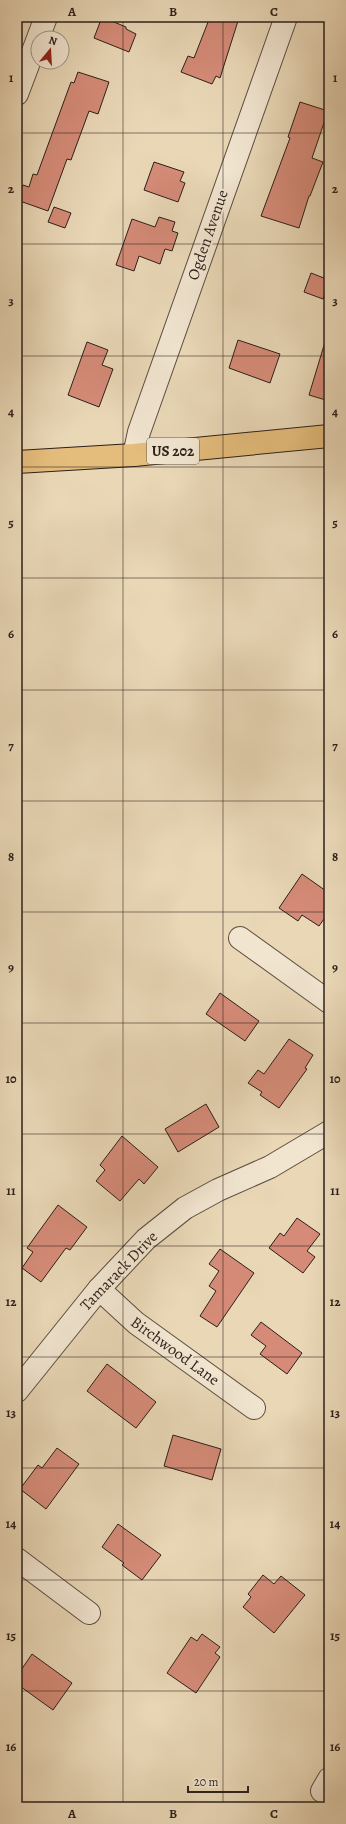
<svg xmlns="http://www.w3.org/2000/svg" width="346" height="1824" viewBox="0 0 346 1824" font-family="Alegreya,serif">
<rect width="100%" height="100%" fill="#e9d7b6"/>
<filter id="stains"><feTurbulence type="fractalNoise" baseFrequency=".005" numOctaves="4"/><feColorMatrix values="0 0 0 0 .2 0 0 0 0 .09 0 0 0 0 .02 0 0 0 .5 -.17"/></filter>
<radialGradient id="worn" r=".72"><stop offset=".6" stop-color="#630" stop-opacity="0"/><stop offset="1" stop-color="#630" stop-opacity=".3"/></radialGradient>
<g fill="#d58b78" stroke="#2c1f1a">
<polygon points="102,17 126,27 126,29 136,34 129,52 94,38"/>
<polygon points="210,17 236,17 235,20 238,21 220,78 216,76 212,84 181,72 188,56 194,58"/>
<polygon points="78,72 109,82 98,114 89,111 71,160 67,159 48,211 17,200 23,185 29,187 33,174 37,175 71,82 74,83"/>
<polygon points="300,102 328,111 312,158 323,162 310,196 309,196 299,228 261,216 290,138 288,137"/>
<polygon points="154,162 184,172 180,181 185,183 178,202 144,190"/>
<polygon points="54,207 71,213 65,228 48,222"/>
<polygon points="159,217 175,222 172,231 178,233 172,251 165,249 160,264 139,256 134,271 116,265 132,219 155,227"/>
<polygon points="311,273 329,280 323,299 304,292"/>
<polygon points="238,340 280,354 270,383 229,368"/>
<polygon points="87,342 108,350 102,365 113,369 99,407 68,395"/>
<polygon points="325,342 329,343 329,401 309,395"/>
<polygon points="302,874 329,893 329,912 319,926 302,915 298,921 279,908"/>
<polygon points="220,993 259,1021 245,1041 206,1014"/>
<polygon points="289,1039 313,1055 305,1068 307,1069 279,1108 260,1095 262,1092 248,1083 258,1070 264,1074"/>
<polygon points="206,1104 219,1127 178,1152 165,1129"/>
<polygon points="122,1136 158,1167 144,1184 139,1179 120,1201 96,1181 105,1170 100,1165"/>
<polygon points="58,1205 87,1227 70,1250 66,1248 41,1282 22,1268 33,1252 27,1248"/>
<polygon points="297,1218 320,1234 307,1251 315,1257 303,1273 269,1248 280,1233 284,1236"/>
<polygon points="220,1249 254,1273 217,1327 200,1316 216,1291 209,1286 219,1271 209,1264"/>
<polygon points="261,1322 302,1353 287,1374 260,1354 266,1346 251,1335"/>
<polygon points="107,1364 156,1402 136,1428 87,1391"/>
<polygon points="173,1435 221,1449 212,1480 164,1466"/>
<polygon points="57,1448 79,1464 46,1509 20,1489 38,1465 42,1468"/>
<polygon points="118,1524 161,1555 142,1580 122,1565 124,1563 102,1547"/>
<polygon points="263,1575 274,1584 281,1576 305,1595 274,1633 243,1607 251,1597 248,1594"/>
<polygon points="202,1634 220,1647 215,1653 220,1657 196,1693 167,1673 191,1637 197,1641"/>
<polygon points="32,1654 72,1683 53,1710 17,1684 17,1676"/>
</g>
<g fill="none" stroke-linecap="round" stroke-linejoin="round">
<g stroke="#5b4d41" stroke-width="24">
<g id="minor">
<polyline points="134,455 139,432 286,17"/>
<polyline points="240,938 329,1002"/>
<polyline points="99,1289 136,1323 254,1408"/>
<polyline points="17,1391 99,1289 146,1239 185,1208 218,1190 270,1167 329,1132"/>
<polyline points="17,1559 89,1613"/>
<polyline points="322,1791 329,1779"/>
</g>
</g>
<g stroke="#5b4d41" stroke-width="24">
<polyline id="tertiary" points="17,94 46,17"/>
</g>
<g stroke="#2c1f1a" stroke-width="24">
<polyline id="primary" points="17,462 134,455 329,436"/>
</g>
<use href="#minor" stroke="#f1e5d0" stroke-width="22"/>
<use href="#tertiary" stroke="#f1e5d0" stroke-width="22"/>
<use href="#primary" stroke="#e4bc7b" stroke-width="22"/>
</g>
<path fill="none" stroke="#2c1f1a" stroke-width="1" stroke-opacity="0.55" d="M123,17V1807M223,17V1807M17,133H329M17,244H329M17,356H329M17,467H329M17,578H329M17,690H329M17,801H329M17,912H329M17,1023H329M17,1134H329M17,1246H329M17,1357H329M17,1468H329M17,1580H329M17,1691H329"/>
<g text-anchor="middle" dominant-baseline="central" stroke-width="4" stroke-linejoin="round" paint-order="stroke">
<rect fill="#f1e5d0" stroke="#675a51" stroke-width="1" x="147" y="438" width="52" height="26" rx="3"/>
<g font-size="15" font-weight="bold" fill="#2c1f1a">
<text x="173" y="451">US 202</text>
</g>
<g font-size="16" fill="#2c1f1a" stroke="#f1e5d0">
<text transform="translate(208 235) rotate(-71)">Ogden Avenue</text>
<text transform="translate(119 1271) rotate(-46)">Tamarack Drive</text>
<text transform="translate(175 1351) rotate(36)">Birchwood Lane</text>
</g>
</g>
<rect width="346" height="1824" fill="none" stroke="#e9d7b6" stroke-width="44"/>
<g transform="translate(50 50) rotate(18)"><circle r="19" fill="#f1e5d0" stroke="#a29687"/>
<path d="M0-3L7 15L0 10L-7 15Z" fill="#8f2418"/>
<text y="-6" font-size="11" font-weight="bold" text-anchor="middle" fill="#2c1f1a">N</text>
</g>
<path d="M188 1786v6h60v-6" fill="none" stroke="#2c1f1a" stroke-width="2"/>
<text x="194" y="1786" font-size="12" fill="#2c1f1a" stroke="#f1e5d0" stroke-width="3" paint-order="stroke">20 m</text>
<rect x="22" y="22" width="302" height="1780" fill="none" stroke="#2c1f1a" stroke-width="1.5"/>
<g font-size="13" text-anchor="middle" font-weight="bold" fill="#2c1f1a">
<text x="72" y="16">A</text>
<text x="173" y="16">B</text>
<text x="274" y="16">C</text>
<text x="11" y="82">1</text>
<text x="335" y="82">1</text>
<text x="11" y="193">2</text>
<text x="335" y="193">2</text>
<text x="11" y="305">3</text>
<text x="335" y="305">3</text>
<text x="11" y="416">4</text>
<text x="335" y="416">4</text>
<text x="11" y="527">5</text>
<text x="335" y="527">5</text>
<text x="11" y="638">6</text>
<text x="335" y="638">6</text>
<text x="11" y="750">7</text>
<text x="335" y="750">7</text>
<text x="11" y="861">8</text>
<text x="335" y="861">8</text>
<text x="11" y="972">9</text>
<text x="335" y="972">9</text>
<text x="11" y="1083">10</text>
<text x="335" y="1083">10</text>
<text x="11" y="1195">11</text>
<text x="335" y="1195">11</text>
<text x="11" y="1306">12</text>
<text x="335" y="1306">12</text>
<text x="11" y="1417">13</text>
<text x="335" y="1417">13</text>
<text x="11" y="1528">14</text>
<text x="335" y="1528">14</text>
<text x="11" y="1640">15</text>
<text x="335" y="1640">15</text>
<text x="11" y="1751">16</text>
<text x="335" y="1751">16</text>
<text x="72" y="1818">A</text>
<text x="173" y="1818">B</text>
<text x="274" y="1818">C</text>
</g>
<rect width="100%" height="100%" filter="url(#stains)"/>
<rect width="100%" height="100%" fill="url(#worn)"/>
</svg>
